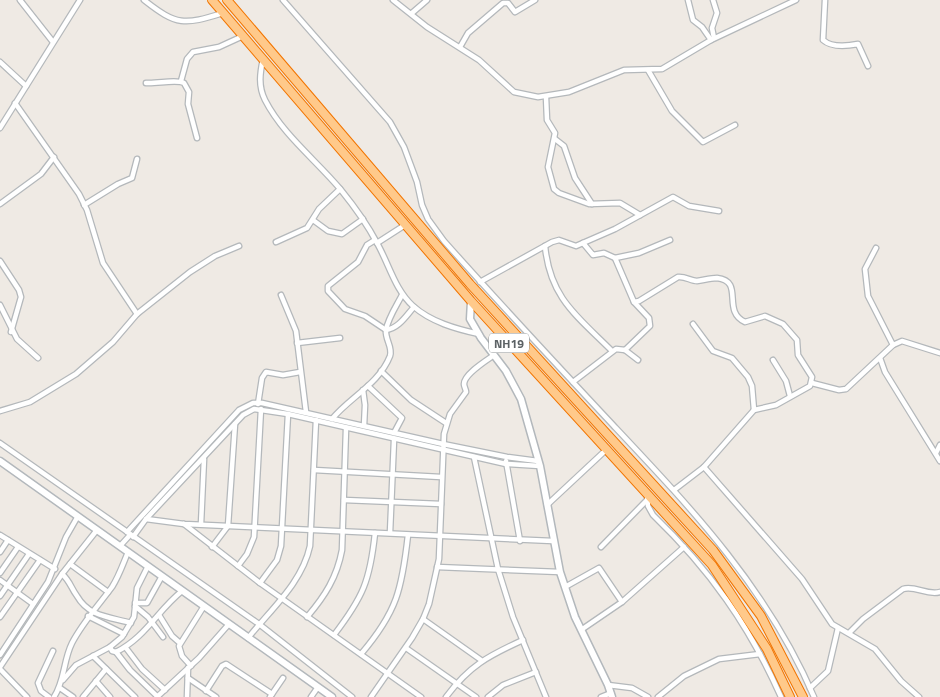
<svg xmlns="http://www.w3.org/2000/svg" width="940" height="697" viewBox="0 0 940 697" font-family="'Titillium Web',sans-serif">
<rect width="100%" height="100%" fill="#efeae4"/>
<g fill="none" stroke-linecap="round" stroke-linejoin="round">
<g stroke="#b4b8bb" stroke-width="7">
<g id="street">
<polyline points="20,0 53,42"/>
<path d="M144,0C177,26 184,25 223,13"/>
<path d="M283,0L390,122L404,147L417,182L422,205L428,219L444,241C499,303 556,364 613,425C692,509 768,589 814,697"/>
<polyline points="393,0 427,27 479,60 514,92 538,97 569,92 624,70 662,69 711,40 796,0"/>
<polyline points="688,0 693,20 702,27 711,40"/>
<polyline points="713,0 717,13 712,28 714,38"/>
<path d="M825,0L823,40C832,48 848,46 858,44L868,66"/>
<polyline points="412,13 427,0"/>
<polyline points="460,47 468,33 503,3 508,3 515,12 535,0"/>
<path d="M263,59C260,73 258,86 265,100C283,135 316,160 341,190C354,206 367,224 377,243C389,264 395,290 413,306C431,322 456,329 479,334"/>
<polyline points="0,62 26,86"/>
<polyline points="648,70 672,111 703,142 735,125"/>
<polyline points="181,81 187,59 193,52 219,47 243,36"/>
<path d="M146,83C157,84 176,79 184,83L189,92L188,104L197,138"/>
<polyline points="546,97 547,120 555,133 548,167 554,189 559,193 589,204 620,203 640,215"/>
<polyline points="15,103 79,194 87,210 103,263 137,314"/>
<polyline points="0,128 80,0"/>
<polyline points="555,139 564,146 575,178 592,204"/>
<polyline points="0,204 41,174 54,157"/>
<polyline points="84,205 118,184 132,178 137,159"/>
<polyline points="313,220 328,231 342,234 363,219"/>
<path d="M375,240L367,245L358,262L328,286V291L345,309L365,316L386,330C399,328 406,316 414,307"/>
<polyline points="276,242 307,228 319,209 340,189"/>
<polyline points="377,243 405,225"/>
<path d="M583,243L593,255L604,253L615,258L634,302L639,301L678,277C685,276 691,281 697,281C704,280 710,278 717,278C745,281 721,311 745,322L765,316L783,324L797,340L798,355L812,377L810,386L776,405L754,410L704,467L674,490"/>
<path d="M545,246C550,298 577,316 612,351"/>
<polyline points="876,248 865,269 868,296 893,345"/>
<polyline points="615,258 639,253 670,240"/>
<polyline points="0,261 19,290 21,297 11,332"/>
<polyline points="480,282 552,242 559,240 576,246 615,229 673,197 689,206 719,211"/>
<polyline points="281,295 296,331 306,412"/>
<polyline points="0,305 17,339 38,358"/>
<polyline points="693,324 713,351 732,358 748,377 752,386 754,410"/>
<polyline points="297,343 340,338"/>
<polyline points="625,350 650,326 649,318 634,302"/>
<polyline points="880,358 885,372 940,461"/>
<polyline points="773,360 786,381 790,396"/>
<polyline points="381,371 411,400 446,423"/>
<polyline points="573,382 616,349 625,350 638,360"/>
<polyline points="812,383 839,390 846,389 893,345 902,341 940,353"/>
<polyline points="368,386 402,418 394,433"/>
<polyline points="363,390 365,405 364,426"/>
<polyline points="258,404 262,378 266,372 283,375 300,372"/>
<polyline points="0,411 30,402 76,374 113,342 137,314 190,272 215,256 239,246"/>
<path d="M332,419C350,397 379,384 390,356C393,347 385,340 386,330C388,318 397,305 402,295"/>
<polyline points="0,443 259,624 352,697"/>
<polyline points="936,453 940,445"/>
<polyline points="474,457 498,569 513,617 546,697"/>
<polyline points="506,461 520,541"/>
<polyline points="704,467 802,579 832,624 875,649 901,681 919,697"/>
<polyline points="314,470 441,477"/>
<path d="M647,495L648,506L653,515C710,570 749,625 781,697"/>
<polyline points="344,500 441,504"/>
<polyline points="547,505 607,449"/>
<polyline points="146,519 184,524 553,541"/>
<polyline points="184,524 260,583 421,697"/>
<polyline points="201,524 204,459"/>
<polyline points="127,532 239,410 253,403 262,403 443,444 507,457 538,461"/>
<polyline points="390,533 394,440"/>
<polyline points="0,535 55,569"/>
<polyline points="133,537 146,519 243,415 254,409 288,414 506,464 540,466"/>
<polyline points="120,546 130,535"/>
<polyline points="212,547 228,526 235,424"/>
<polyline points="601,547 647,500"/>
<polyline points="0,552 8,540"/>
<polyline points="70,564 108,592"/>
<polyline points="238,566 247,554 254,537 261,409"/>
<polyline points="437,567 560,572"/>
<polyline points="0,573 18,547"/>
<path d="M62,574C70,581 71,588 77,596C89,617 110,617 131,623"/>
<polyline points="0,580 33,604"/>
<polyline points="260,583 277,560 281,546 288,414"/>
<polyline points="565,587 599,568 622,602"/>
<polyline points="0,596 29,554"/>
<polyline points="135,603 147,603 162,576"/>
<polyline points="135,606 148,617 163,637"/>
<polyline points="159,615 172,636 180,643"/>
<polyline points="88,616 124,634"/>
<polyline points="0,617 40,560"/>
<path d="M307,617C325,596 337,577 342,550L346,429"/>
<polyline points="423,619 481,660"/>
<polyline points="581,630 622,602 684,547"/>
<path d="M849,633L863,619L903,589C915,585 927,596 940,592"/>
<path d="M334,635C363,597 370,581 375,533"/>
<path d="M248,638C271,609 302,583 310,546L316,420"/>
<path d="M110,647L112,651L116,652C145,638 158,610 182,591"/>
<polyline points="126,648 142,669 165,690"/>
<polyline points="406,648 476,697"/>
<polyline points="116,652 130,670 158,697"/>
<path d="M361,654C397,612 402,589 408,535"/>
<polyline points="0,655 48,582 66,537 78,516"/>
<polyline points="93,656 135,697"/>
<polyline points="191,666 182,656 179,646 204,606"/>
<polyline points="0,667 62,574 97,530"/>
<polyline points="0,669 27,697"/>
<polyline points="188,678 216,697"/>
<polyline points="63,680 76,665 110,647 122,637 134,617 137,588 148,566"/>
<polyline points="96,681 110,697"/>
<polyline points="608,685 632,688 648,697"/>
<polyline points="60,688 73,697"/>
<polyline points="810,688 828,671 838,628"/>
<polyline points="206,691 222,666 226,664 272,694"/>
<polyline points="49,697 41,691 38,683 53,651"/>
<path d="M54,697C65,680 63,661 72,643C83,622 98,606 112,587C119,576 123,564 128,552"/>
<polyline points="83,697 106,669"/>
<polyline points="157,697 199,658 229,624"/>
<polyline points="187,697 188,668"/>
<polyline points="270,697 283,678"/>
<polyline points="311,697 318,687"/>
<path d="M371,697L412,638L423,619L429,604L439,559L444,434L450,414L466,392C466,389 464,387 464,384C464,374 487,360 494,355"/>
<path d="M446,697C469,666 488,656 523,640"/>
<polyline points="488,697 503,685 536,672"/>
<polyline points="601,697 611,693"/>
<polyline points="658,697 684,676 719,659 760,654"/>
</g>
</g>
<g stroke="#b3b8bc" stroke-width="9">
<g id="secondary">
<polyline points="471,301 470,319 481,338 506,371 521,399 540,466 560,572 575,617 608,685 612,697"/>
<polyline points="0,461 332,697"/>
</g>
</g>
<g stroke="#f27500" stroke-width="10">
<g id="highway">
<polyline points="212,0 471,301 712,565 767,649 790,697"/>
<polyline points="227,0 470,284 713,550 761,616 803,697"/>
</g>
</g>
<use href="#street" stroke="#fff" stroke-width="4.5"/>
<use href="#secondary" stroke="#fff" stroke-width="6"/>
<use href="#highway" stroke="#ffc98a" stroke-width="8"/>
</g>
<g text-anchor="middle" dominant-baseline="central" stroke-width="4.5" stroke-linejoin="round" paint-order="stroke">
<rect fill="#fff" stroke="#8d9193" stroke-width="1" x="489" y="333.5" width="40" height="19" rx="4"/>
<g font-size="12" font-weight="bold" fill="#5c6265">
<text x="509" y="343">NH19</text>
</g>
</g>
</svg>
